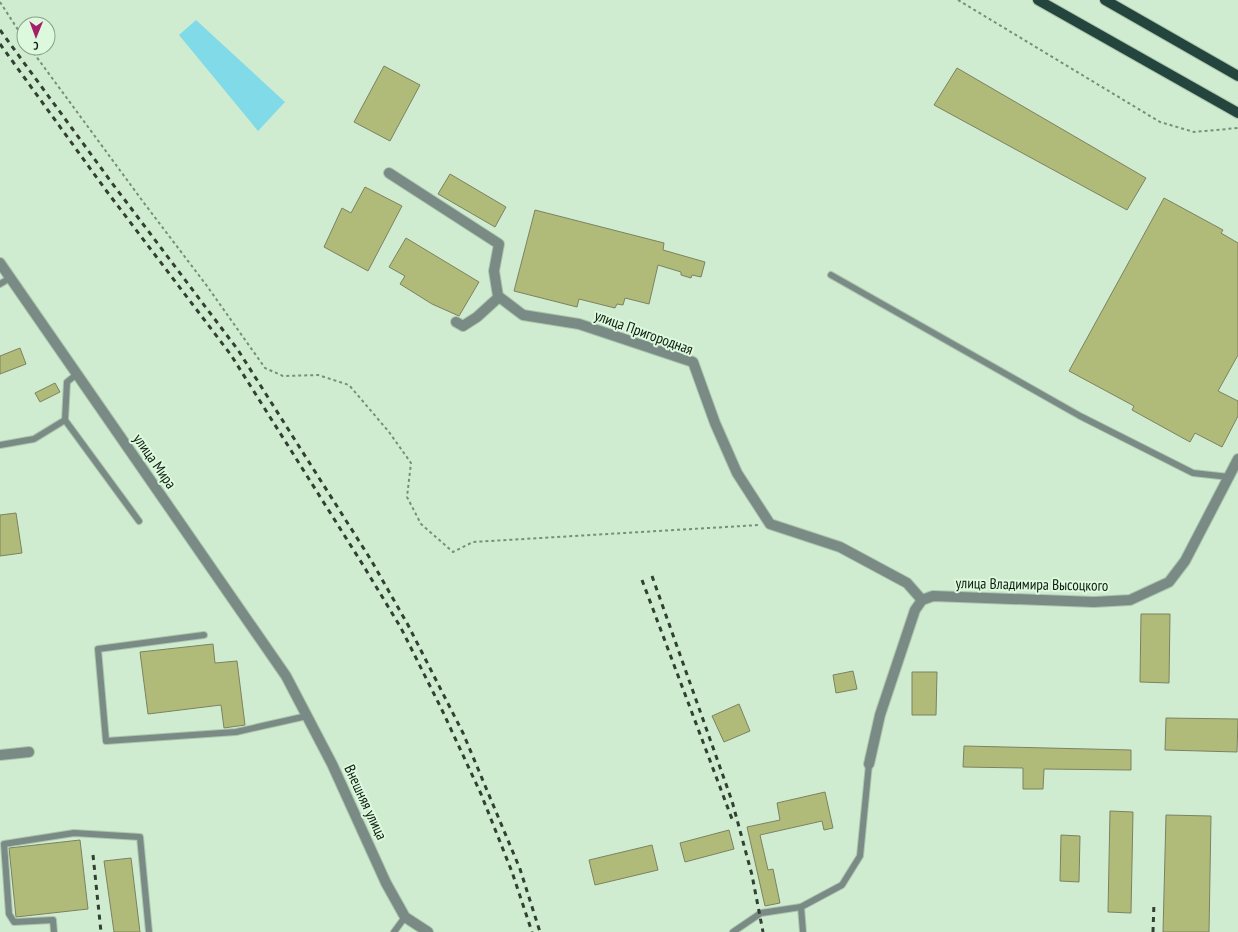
<svg xmlns="http://www.w3.org/2000/svg" width="1238" height="932" viewBox="0 0 1238 932" font-family="'PT Sans Narrow',sans-serif">
<rect width="100%" height="100%" fill="#cfecd0"/>
<polygon fill="#80dae8" points="196,20 285,102 258,131 179,35"/>
<g fill="#b0bb79" stroke="#7c8261">
<polygon points="384,66 420,85 390,141 354,122"/>
<polygon points="957,68 1146,178 1127,210 934,105"/>
<polygon points="450,174 506,207 495,227 438,194"/>
<polygon points="365,187 402,206 368,271 324,247 342,208 351,213"/>
<polygon points="1164,198 1223,230 1221,233 1238,243 1238,355 1218,391 1238,401 1238,416 1222,447 1195,433 1190,442 1132,410 1134,406 1069,371"/>
<polygon points="535,210 664,243 663,250 705,262 701,277 692,275 691,278 681,275 681,272 658,265 649,304 625,298 623,305 617,304 615,308 579,299 577,307 514,291"/>
<polygon points="406,238 479,282 459,316 432,304 400,284 405,276 389,267"/>
<polygon points="20,348 26,364 0,374 0,356"/>
<polygon points="55,383 60,392 40,402 35,393"/>
<polygon points="16,513 22,553 0,556 0,515"/>
<polygon points="1141,614 1170,614 1169,683 1140,682"/>
<polygon points="213,644 215,663 237,661 245,725 224,728 221,705 148,714 140,652"/>
<polygon points="853,671 857,689 836,693 833,675"/>
<polygon points="912,672 937,672 936,715 912,715"/>
<polygon points="739,704 750,731 724,742 712,716"/>
<polygon points="1166,718 1238,719 1237,752 1165,750"/>
<polygon points="964,746 1131,750 1131,770 1044,769 1043,789 1023,789 1023,768 963,767"/>
<polygon points="825,792 833,828 824,830 822,821 760,835 768,870 773,869 780,903 765,906 747,827 780,820 777,803"/>
<polygon points="1110,811 1133,812 1131,913 1108,912"/>
<polygon points="1166,815 1211,816 1209,932 1163,932"/>
<polygon points="729,830 734,849 685,862 680,843"/>
<polygon points="1061,835 1080,836 1079,882 1060,881"/>
<polygon points="80,840 88,909 16,917 9,848"/>
<polygon points="652,845 658,870 595,885 589,860"/>
<polygon points="131,858 140,932 114,932 104,861"/>
</g>
<g fill="none" stroke-linecap="round" stroke-linejoin="round">
<g stroke="#acc6ad" stroke-width="8">
<g id="lane">
<polyline points="831,275 1080,416 1193,473 1229,477"/>
<polyline points="0,284 10,278"/>
<polyline points="77,374 67,382 65,420 139,521"/>
<polyline points="0,445 34,439 65,420"/>
<polyline points="204,635 98,649 106,741 236,732 307,716"/>
<polyline points="801,907 842,885 860,856 869,764"/>
<polyline points="54,932 53,920 14,922 9,914 4,844 74,833 140,837 149,932"/>
<polyline points="394,932 405,917"/>
<polyline points="733,932 761,913 801,907 803,932"/>
</g>
</g>
<g stroke="#acc6ad" stroke-width="12">
<g id="street">
<polyline points="389,173 499,244 494,271 498,296 523,315 579,324 693,362 715,423 737,473 770,524 840,547 907,583 922,600"/>
<polyline points="0,263 286,676 332,764 386,883 405,917 428,932"/>
<polyline points="456,322 463,326 477,317 499,297"/>
<polyline points="0,755 29,752"/>
<polyline points="869,764 880,715 915,610 922,600 933,596 1094,602 1130,600 1169,582 1185,561 1238,459"/>
</g>
</g>
<g stroke="#acc6ad" stroke-width="12">
<g id="primary">
<polyline points="1038,0 1238,113"/>
<polyline points="1105,0 1238,76"/>
</g>
</g>
<g stroke="#798d7a" stroke-width="2" stroke-dasharray="3 3" stroke-linecap="butt">
<polyline points="958,0 1160,122 1194,132 1238,128"/>
<polyline points="0,2 24,39"/>
<polyline points="30,48 144,203 207,286 265,368 283,376 318,375 349,385 389,432 411,463 407,497 421,524 453,552 473,542 759,525"/>
</g>
<use href="#lane" stroke="#7a8b86" stroke-width="6"/>
<use href="#street" stroke="#7a8b86" stroke-width="10"/>
<use href="#primary" stroke="#24453d" stroke-width="10"/>
<g stroke="#314032" stroke-width="3" stroke-dasharray="5 5" stroke-linecap="butt">
<polyline points="0,30 112,183 238,350 371,560 408,625 463,733 520,869 540,932"/>
<polyline points="0,44 105,189 231,355 363,565 401,628 442,710 481,794 512,872 532,932"/>
<polyline points="652,576 732,801 752,875 763,932"/>
<polyline points="642,580 732,819"/>
<polyline points="93,855 101,932"/>
<polyline points="1153,932 1154,902"/>
</g>
</g>
<g text-anchor="middle" dominant-baseline="central" stroke-width="4" stroke-linejoin="round" paint-order="stroke">
<g font-size="15" fill="#0f1a10" stroke="#dcf9dd">
<text transform="translate(644 332) rotate(20)">улица Пригородная</text>
<text transform="translate(155 461) rotate(55)">улица Мира</text>
<text transform="translate(1032 584) rotate(1)">улица Владимира Высоцкого</text>
<text transform="translate(366 802) rotate(65)">Внешняя улица</text>
</g>
</g>
<g transform="translate(36 36) rotate(181)"><circle r="19" fill="#dcf9dd" stroke="#8aa08b"/>
<path d="M0-3L7 15L0 10L-7 15Z" fill="#a61f69"/>
<text y="-6" font-size="11" font-weight="bold" text-anchor="middle" fill="#0f1a10">С</text>
</g>
</svg>
